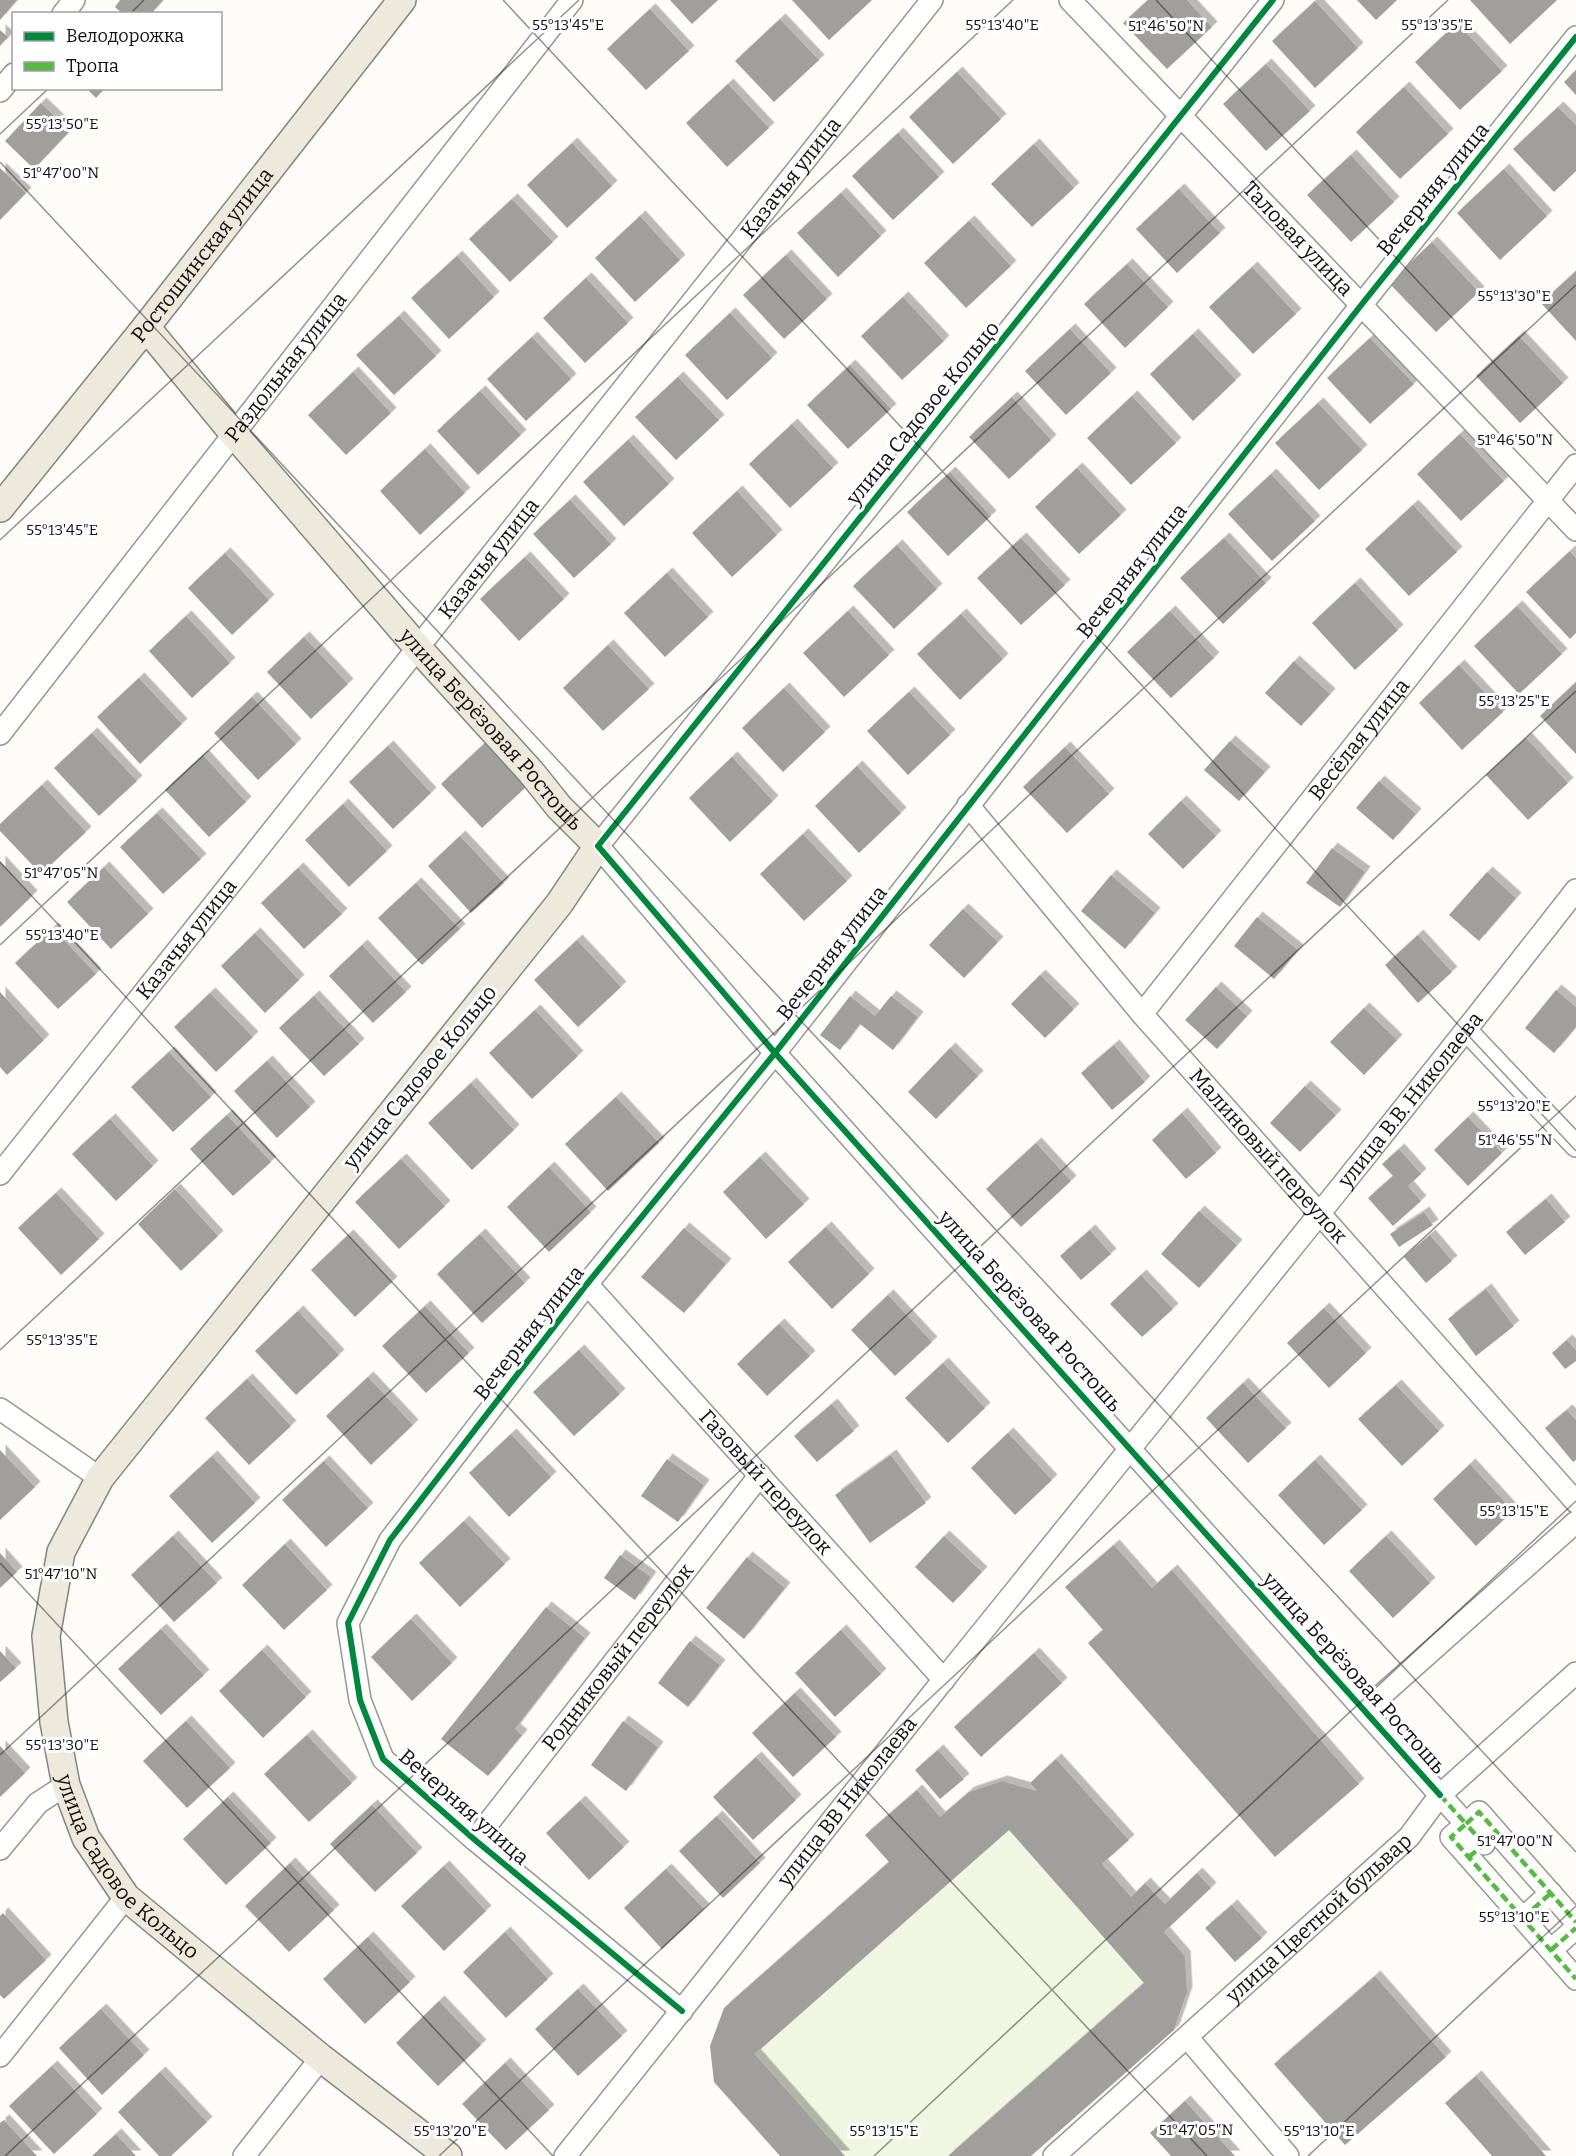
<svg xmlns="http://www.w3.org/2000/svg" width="1576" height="2156" viewBox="0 0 1576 2156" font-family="Bitter,serif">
<defs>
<filter id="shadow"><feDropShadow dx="5.5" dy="-5.5" stdDeviation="0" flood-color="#0004"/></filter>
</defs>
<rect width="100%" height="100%" fill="#fdfcf7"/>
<polygon fill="#f0f6e1" points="1002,1781 1037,1791 1185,1956 1174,2030 1031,2156 780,2156 714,2082 710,2046 724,2008 969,1792"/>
<g fill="#a19f9c" filter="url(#shadow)">
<polygon points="0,0 17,0 0,20"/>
<polygon points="120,0 163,0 151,14 123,14 115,7"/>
<polygon points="670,0 718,0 692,24"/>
<polygon points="792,0 872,0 829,40"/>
<polygon points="1148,0 1187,0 1212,27 1167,69 1123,23"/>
<polygon points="1357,0 1397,0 1376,20"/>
<polygon points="1470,0 1557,0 1510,44"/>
<polygon points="1315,1 1358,48 1315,88 1272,41"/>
<polygon points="650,9 689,51 646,90 607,49"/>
<polygon points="780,19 819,60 774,102 735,61"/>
<polygon points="1457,23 1502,71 1460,110 1415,62"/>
<polygon points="0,30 8,37 0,46"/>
<polygon points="1266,64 1310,111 1266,151 1223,104"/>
<polygon points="1576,70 1576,95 1564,82"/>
<polygon points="957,72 1001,119 953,164 909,117"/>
<polygon points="728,84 769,128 727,167 686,123"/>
<polygon points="1404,87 1448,134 1400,179 1356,132"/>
<polygon points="86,88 105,88 96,98"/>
<polygon points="41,103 70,131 34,169 5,141"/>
<polygon points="1558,107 1576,125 1576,171 1554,192 1513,149"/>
<polygon points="898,133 939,177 893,220 852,176"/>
<polygon points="572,143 612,186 567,228 527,185"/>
<polygon points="1034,144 1074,188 1032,227 991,184"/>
<polygon points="1351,155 1394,202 1351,242 1307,195"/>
<polygon points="0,168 26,193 0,220"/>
<polygon points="1504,169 1547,216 1500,260 1457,213"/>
<polygon points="1179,189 1220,233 1177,273 1136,229"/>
<polygon points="841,193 881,236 838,277 797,233"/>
<polygon points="512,199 553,242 510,282 469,239"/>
<polygon points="640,216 680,260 635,302 595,258"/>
<polygon points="969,221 1011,266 966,308 924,263"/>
<polygon points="1432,242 1479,292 1436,332 1389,283"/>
<polygon points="786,255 827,299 784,339 743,295"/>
<polygon points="457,256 494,297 449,339 411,298"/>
<polygon points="1127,264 1168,307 1125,348 1084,304"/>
<polygon points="1252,267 1296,314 1253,354 1209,307"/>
<polygon points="1576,271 1576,341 1541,303"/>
<polygon points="586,278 628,323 585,363 543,318"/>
<polygon points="903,297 944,341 902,380 861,336"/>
<polygon points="730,313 772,358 727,400 685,355"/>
<polygon points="399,316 436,356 394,395 356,355"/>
<polygon points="1070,329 1111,373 1066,415 1025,371"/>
<polygon points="1193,334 1236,380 1193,421 1150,374"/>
<polygon points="1519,336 1563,383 1520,423 1476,376"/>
<polygon points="532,337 571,379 526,421 487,379"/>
<polygon points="1370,338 1414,384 1370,424 1327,378"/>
<polygon points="850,365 891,409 848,449 807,405"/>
<polygon points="353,372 391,413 346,455 308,415"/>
<polygon points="678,377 719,420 676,460 635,417"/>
<polygon points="480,391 521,435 478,475 437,431"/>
<polygon points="1132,396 1176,443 1131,485 1087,438"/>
<polygon points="1012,397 1051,440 1009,479 969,437"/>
<polygon points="1318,403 1362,450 1319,490 1275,443"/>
<polygon points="792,424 833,468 790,508 749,464"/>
<polygon points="1460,434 1504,481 1461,521 1417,474"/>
<polygon points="628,440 669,484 624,526 583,482"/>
<polygon points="425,449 465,493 420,535 380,491"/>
<polygon points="1077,468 1121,515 1079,554 1035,507"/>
<polygon points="950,472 991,516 948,556 907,512"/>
<polygon points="1271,474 1315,521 1272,561 1228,514"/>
<polygon points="737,491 777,535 732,577 692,533"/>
<polygon points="570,500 611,544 574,578 533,534"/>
<polygon points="1413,505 1457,552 1409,596 1365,549"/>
<polygon points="1021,538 1065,585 1021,625 977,578"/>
<polygon points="1224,538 1266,583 1223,624 1180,578"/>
<polygon points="897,545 937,589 894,629 853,586"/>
<polygon points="1570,551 1576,558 1576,633 1570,639 1526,592"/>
<polygon points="225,553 269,600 232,635 188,588"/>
<polygon points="525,557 564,599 519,641 480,599"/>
<polygon points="667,573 708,617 665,657 624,613"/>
<polygon points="1355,583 1398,630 1355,670 1312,623"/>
<polygon points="1517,606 1562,654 1519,694 1474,646"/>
<polygon points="848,611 889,655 844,697 803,653"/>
<polygon points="1170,611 1214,658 1171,698 1127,652"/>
<polygon points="961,614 1003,659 960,700 917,654"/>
<polygon points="186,616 230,663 192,698 149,651"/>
<polygon points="304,637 348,684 311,719 267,672"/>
<polygon points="608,645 649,689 603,731 563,688"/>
<polygon points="1294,661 1330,694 1301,726 1265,693"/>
<polygon points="1459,665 1503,712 1462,750 1419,703"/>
<polygon points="139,678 182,724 140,764 97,717"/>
<polygon points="1576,682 1576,754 1540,716"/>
<polygon points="784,688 825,732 783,772 742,728"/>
<polygon points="909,692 950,735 908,775 867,731"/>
<polygon points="252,697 296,744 258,780 214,733"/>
<polygon points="92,733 137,781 99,816 54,768"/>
<polygon points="1526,738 1568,783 1528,820 1486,775"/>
<polygon points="1230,741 1265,772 1239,801 1204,770"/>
<polygon points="486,742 527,786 482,828 441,784"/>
<polygon points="388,746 431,793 393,829 349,782"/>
<polygon points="1065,747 1109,794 1067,833 1023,787"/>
<polygon points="203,755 246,802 209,837 165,790"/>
<polygon points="732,757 773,801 730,842 689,798"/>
<polygon points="857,766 901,813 859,853 815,806"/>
<polygon points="1379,781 1416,814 1393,840 1356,808"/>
<polygon points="42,785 86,832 41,874 0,831 0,824"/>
<polygon points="1181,801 1216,836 1183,869 1148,834"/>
<polygon points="343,804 387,851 349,887 305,840"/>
<polygon points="157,813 201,859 163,894 120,847"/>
<polygon points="803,834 847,881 804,921 760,874"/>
<polygon points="460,836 504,883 471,913 428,866"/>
<polygon points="1332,848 1365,872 1340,907 1306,883"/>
<polygon points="0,861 32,896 0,927"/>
<polygon points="104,867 148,914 111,949 67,902"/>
<polygon points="298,868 342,914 304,949 261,903"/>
<polygon points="1487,872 1516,898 1479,941 1449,915"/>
<polygon points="1111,875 1155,913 1125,949 1081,911"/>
<polygon points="416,883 460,929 422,965 378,918"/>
<polygon points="963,909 998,942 964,978 929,945"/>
<polygon points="1257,917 1298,950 1274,979 1234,946"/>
<polygon points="53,928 96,974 58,1009 15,963"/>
<polygon points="255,933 299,980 265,1013 221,966"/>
<polygon points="1418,935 1452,972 1418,1003 1385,965"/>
<polygon points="577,940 621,987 578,1027 534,980"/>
<polygon points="362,945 406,992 373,1023 329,976"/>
<polygon points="1040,975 1074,1009 1045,1038 1011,1004"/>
<polygon points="1216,987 1247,1016 1217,1049 1185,1020"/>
<polygon points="1556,990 1576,1007 1576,1027 1554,1053 1525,1028"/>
<polygon points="0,992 44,1040 7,1075 0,1067"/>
<polygon points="210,993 253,1037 216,1072 174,1027"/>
<polygon points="314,996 359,1044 324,1076 279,1028"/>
<polygon points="850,996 875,1016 891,996 918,1017 893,1050 860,1024 840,1050 820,1035"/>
<polygon points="1364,1008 1397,1040 1364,1075 1330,1042"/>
<polygon points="535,1010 578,1056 532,1099 489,1053"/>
<polygon points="1114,1045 1145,1082 1112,1110 1081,1073"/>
<polygon points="950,1048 978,1076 936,1119 908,1092"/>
<polygon points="169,1052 211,1097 173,1132 131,1087"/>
<polygon points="267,1061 310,1107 277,1138 234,1091"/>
<polygon points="471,1083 514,1130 472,1170 428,1123"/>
<polygon points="1305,1086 1336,1115 1300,1152 1270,1123"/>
<polygon points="616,1097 659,1143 608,1191 565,1144"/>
<polygon points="1182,1113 1216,1153 1186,1179 1152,1140"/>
<polygon points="227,1115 271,1162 233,1196 190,1149"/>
<polygon points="1468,1117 1502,1153 1468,1186 1434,1150"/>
<polygon points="110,1119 153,1166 116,1201 72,1154"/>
<polygon points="1036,1143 1071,1181 1021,1227 986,1189"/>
<polygon points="1399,1149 1421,1174 1408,1186 1421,1201 1393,1226 1368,1198 1393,1176 1382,1164"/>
<polygon points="760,1157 804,1204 766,1239 723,1192"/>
<polygon points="401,1159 445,1206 399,1249 355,1202"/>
<polygon points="549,1167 591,1212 549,1252 507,1207"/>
<polygon points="175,1189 218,1236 181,1271 138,1224"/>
<polygon points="56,1193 99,1239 61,1275 18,1228"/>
<polygon points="1546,1199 1565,1222 1525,1255 1506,1232"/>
<polygon points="1199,1211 1237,1245 1199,1288 1161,1254"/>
<polygon points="1424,1212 1433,1225 1399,1247 1390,1234"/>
<polygon points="826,1227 869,1274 832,1309 788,1262"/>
<polygon points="684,1228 726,1264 684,1313 641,1277"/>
<polygon points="1090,1230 1111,1254 1081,1280 1060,1256"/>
<polygon points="480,1234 525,1283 482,1323 437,1274"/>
<polygon points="348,1235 392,1282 355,1317 311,1270"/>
<polygon points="1430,1235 1452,1261 1426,1283 1404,1257"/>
<polygon points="1141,1275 1173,1309 1142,1337 1110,1304"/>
<polygon points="1486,1289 1514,1326 1476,1356 1448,1319"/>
<polygon points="888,1295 932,1342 895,1376 851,1330"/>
<polygon points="425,1306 469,1353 426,1393 382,1346"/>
<polygon points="1324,1308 1366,1353 1329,1388 1287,1343"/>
<polygon points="298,1311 339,1355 296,1395 255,1351"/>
<polygon points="779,1324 810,1356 767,1396 737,1364"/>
<polygon points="1567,1340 1576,1350 1576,1361 1565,1369 1552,1353"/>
<polygon points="579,1350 620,1394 574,1436 533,1392"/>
<polygon points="943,1363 985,1408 948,1443 905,1398"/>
<polygon points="368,1377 413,1425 371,1465 326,1416"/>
<polygon points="247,1379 291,1426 249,1465 205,1418"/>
<polygon points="1243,1383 1286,1428 1248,1463 1206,1418"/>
<polygon points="1396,1385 1439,1431 1402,1466 1358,1419"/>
<polygon points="832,1404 854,1431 817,1462 794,1436"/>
<polygon points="1567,1410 1576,1420 1576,1460 1573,1462 1545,1428"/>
<polygon points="1008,1433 1052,1480 1015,1515 971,1468"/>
<polygon points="511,1434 551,1477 509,1517 469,1473"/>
<polygon points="0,1450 35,1487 0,1520"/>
<polygon points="891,1455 926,1503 870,1543 835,1495"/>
<polygon points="212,1456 255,1503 212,1543 169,1496"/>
<polygon points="667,1459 704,1485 678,1522 641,1496"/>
<polygon points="1315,1460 1362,1510 1324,1545 1278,1495"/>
<polygon points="324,1461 368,1508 326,1547 282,1500"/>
<polygon points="1470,1464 1513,1511 1476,1546 1433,1499"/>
<polygon points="464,1521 505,1564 460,1607 419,1563"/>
<polygon points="173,1536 217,1583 174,1622 131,1575"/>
<polygon points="944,1536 982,1572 953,1603 915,1567"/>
<polygon points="1386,1536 1430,1583 1393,1618 1349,1571"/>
<polygon points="285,1544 327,1590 284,1630 242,1585"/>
<polygon points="1114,1545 1152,1588 1172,1570 1359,1784 1275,1857 1088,1643 1103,1630 1065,1587"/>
<polygon points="0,1553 17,1572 0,1588"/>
<polygon points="620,1555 651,1577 635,1600 604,1578"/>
<polygon points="747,1557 785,1588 744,1639 706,1608"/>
<polygon points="546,1607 585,1638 515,1729 522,1735 488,1776 441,1739"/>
<polygon points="411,1619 452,1663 412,1701 371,1657"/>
<polygon points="161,1629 204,1675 161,1715 118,1669"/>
<polygon points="841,1630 881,1674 835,1717 795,1673"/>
<polygon points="690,1641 720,1665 688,1707 658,1683"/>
<polygon points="262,1650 306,1697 263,1738 219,1691"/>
<polygon points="0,1651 16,1668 0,1682"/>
<polygon points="1034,1653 1062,1683 981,1757 954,1727"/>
<polygon points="795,1693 836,1737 793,1777 752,1733"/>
<polygon points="186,1721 230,1768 187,1808 143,1761"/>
<polygon points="623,1721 658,1747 626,1791 591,1765"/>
<polygon points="307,1735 352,1783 309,1822 264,1774"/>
<polygon points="0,1746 25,1773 0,1797"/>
<polygon points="938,1750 964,1779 940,1799 915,1770"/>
<polygon points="756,1757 796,1800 753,1840 713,1797"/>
<polygon points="1056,1759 1129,1840 1102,1864 1131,1897 1145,1883 1165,1904 1197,1873 1211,1888 1164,1932 1185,1956 1187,1992 1174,2030 1031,2156 948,2156 1144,1983 1009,1830 755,2054 845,2156 780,2156 714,2082 710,2046 724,2008 889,1862 865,1835 917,1790 940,1817 969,1792 1002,1781 1037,1791 1030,1783"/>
<polygon points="228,1797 271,1843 226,1885 183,1839"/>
<polygon points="580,1801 624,1847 589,1880 546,1833"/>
<polygon points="372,1805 417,1853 375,1892 330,1844"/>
<polygon points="717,1816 760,1863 723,1898 679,1851"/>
<polygon points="290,1863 334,1910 289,1952 245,1906"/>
<polygon points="444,1866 486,1911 444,1951 401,1906"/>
<polygon points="666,1869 704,1909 662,1949 624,1908"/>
<polygon points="1232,1905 1262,1938 1235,1962 1205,1928"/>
<polygon points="3,1913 46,1960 4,1999 0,1995 0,1916"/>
<polygon points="505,1932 548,1979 506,2018 463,1972"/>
<polygon points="368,1937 410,1982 365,2024 323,1979"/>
<polygon points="1375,1976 1446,2057 1345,2145 1274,2064"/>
<polygon points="578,1989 622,2036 578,2076 535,2029"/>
<polygon points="439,2001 481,2045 438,2086 396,2043"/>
<polygon points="101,2009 144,2055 102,2095 59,2048"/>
<polygon points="505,2063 549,2110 506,2150 462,2104"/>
<polygon points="52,2066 97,2114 54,2154 9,2106"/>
<polygon points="160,2072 207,2122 171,2156 159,2156 118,2112"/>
<polygon points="1476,2076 1546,2156 1492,2156 1445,2103"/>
<polygon points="1185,2101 1235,2156 1171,2156 1150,2133"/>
<polygon points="4,2120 37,2156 0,2156 0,2123"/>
<polygon points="116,2134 136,2156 92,2156"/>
</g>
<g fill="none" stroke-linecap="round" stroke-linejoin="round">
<g stroke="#979795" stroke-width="24">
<g id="minor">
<path id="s1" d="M1070,0L1576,530"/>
<polyline points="1273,0 598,846 775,1053 1466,1824 1451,1837 1576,1979"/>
<polyline points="63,14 74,0"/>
<polyline points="0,91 14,74"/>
<path id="s2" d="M0,734L572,0"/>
<path id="s3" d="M968,805L1142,1014L1576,1502"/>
<path id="s4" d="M1142,1014L1576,465"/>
<polyline points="1466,1030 1576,1146"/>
<path id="s5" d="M0,1174L932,0"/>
<path id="s6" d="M587,1284L944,1680"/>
<polyline points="0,1409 100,1478"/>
<polyline points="1365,1710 1576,1522"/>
<path id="s7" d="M475,1840L760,1475"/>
<polyline points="1484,1844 1466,1824 1479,1812 1576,1922"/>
<polyline points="0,1849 38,1803 66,1785"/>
<polyline points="1523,1918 1551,1893"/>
<polyline points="1551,1950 1576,1928"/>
<polyline points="682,2011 475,1840 383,1759 360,1700 348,1623 390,1540 587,1284 775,1053 1362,304 1576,37"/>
<polyline points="1187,2037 1288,2156"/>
<polyline points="0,2056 126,1897"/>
<polyline points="244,2156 321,2058"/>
<path id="s8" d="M565,2156C693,1998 818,1837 945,1678C1156,1416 1369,1155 1576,890"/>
<path id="s9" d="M1054,2156L1409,1837L1440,1795L1576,1673"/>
</g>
</g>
<g stroke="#858482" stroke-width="30">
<g id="major">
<path id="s10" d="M146,327L234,434L418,648L531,772L559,807L598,846L559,904L100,1478L61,1552L46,1636L54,1722L66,1785L86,1838L126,1897L321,2058L448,2156"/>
<path id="s11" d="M0,508L146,327L402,0"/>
</g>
</g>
<use href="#minor" stroke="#fffffe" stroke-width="21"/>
<use href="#major" stroke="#ede9dc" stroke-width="27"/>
<g stroke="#58b947" stroke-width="4.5" stroke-dasharray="9 4.5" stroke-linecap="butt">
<polyline points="1440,1795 1466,1824 1451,1837 1576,1979"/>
<polyline points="1484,1844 1466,1824 1479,1812 1576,1922"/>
<polyline points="1469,1857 1498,1832"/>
<polyline points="1523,1918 1551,1893"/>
<polyline points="1551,1950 1576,1928"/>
</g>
<g stroke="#fff" stroke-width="10">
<g id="cycleway">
<polyline points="1273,0 598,846 775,1053 1440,1795"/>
<polyline points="682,2011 475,1840 383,1759 360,1700 348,1623 390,1540 587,1284 775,1053 1362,304 1576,37"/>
</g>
</g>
<use href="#cycleway" stroke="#00873e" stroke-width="6"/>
</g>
<path fill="none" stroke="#111" stroke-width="1.5" stroke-opacity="0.45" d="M503,0L1576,1151M1156,0L1576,451M130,14L144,0M0,134L49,88M0,162L1576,1852M0,540L579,0M0,862L1207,2156M0,945L1013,0M0,1350L1448,0M0,1563L553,2156M0,1755L1576,285M5,2156L1576,691M439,2156L1576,1096M874,2156L1576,1501M1308,2156L1576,1906"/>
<g text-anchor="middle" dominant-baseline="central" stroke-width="6" stroke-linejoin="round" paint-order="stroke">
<g font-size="21" fill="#111" stroke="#fff">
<text stroke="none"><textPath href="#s5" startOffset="1272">Казачья улица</textPath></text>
<text transform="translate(1433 189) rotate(-51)">Вечерняя улица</text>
<text stroke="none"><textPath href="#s1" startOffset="330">Таловая улица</textPath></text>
<text stroke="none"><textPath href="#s11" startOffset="324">Ростошинская улица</textPath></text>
<text stroke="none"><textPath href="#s2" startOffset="465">Раздольная улица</textPath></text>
<text transform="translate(923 413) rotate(-51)">улица Садовое Кольцо</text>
<text stroke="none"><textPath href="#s5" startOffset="786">Казачья улица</textPath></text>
<text transform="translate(1132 571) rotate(-52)">Вечерняя улица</text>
<text stroke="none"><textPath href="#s10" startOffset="530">улица Берёзовая Ростошь</textPath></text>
<text stroke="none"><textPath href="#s4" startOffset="350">Весёлая улица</textPath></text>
<text stroke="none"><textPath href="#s5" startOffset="300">Казачья улица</textPath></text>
<text transform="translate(832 953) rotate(-52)">Вечерняя улица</text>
<text transform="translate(420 1077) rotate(-51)">улица Садовое Кольцо</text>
<text stroke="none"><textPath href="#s8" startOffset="1353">улица В.В. Николаева</textPath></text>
<text stroke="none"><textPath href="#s3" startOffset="462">Малиновый переулок</textPath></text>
<text transform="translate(1030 1311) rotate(48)">улица Берёзовая Ростошь</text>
<text transform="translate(529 1333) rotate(-52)">Вечерняя улица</text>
<text stroke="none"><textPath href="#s6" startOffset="267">Газовый переулок</textPath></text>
<text stroke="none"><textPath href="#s7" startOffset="232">Родниковый переулок</textPath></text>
<text transform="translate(1354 1673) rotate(48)">улица Берёзовая Ростошь</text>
<text stroke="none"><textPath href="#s8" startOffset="453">улица ВВ Николаева</textPath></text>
<text transform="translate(464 1807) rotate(41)">Вечерняя улица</text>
<text stroke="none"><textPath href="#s10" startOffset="1917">улица Садовое Кольцо</textPath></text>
<text stroke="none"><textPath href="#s9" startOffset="356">улица Цветной бульвар</textPath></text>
</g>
</g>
<g font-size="15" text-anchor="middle" fill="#111" stroke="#fff" stroke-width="6" stroke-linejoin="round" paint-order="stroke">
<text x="568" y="30">55°13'45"E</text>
<text x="1002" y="30">55°13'40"E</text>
<text x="1437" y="30">55°13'35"E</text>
<text x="1166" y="31">51°46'50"N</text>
<text x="62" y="129">55°13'50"E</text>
<text x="61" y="178">51°47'00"N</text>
<text x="1514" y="301">55°13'30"E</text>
<text x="1515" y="445">51°46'50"N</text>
<text x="62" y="535">55°13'45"E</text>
<text x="1514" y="706">55°13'25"E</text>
<text x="61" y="878">51°47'05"N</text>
<text x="62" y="940">55°13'40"E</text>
<text x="1514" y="1111">55°13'20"E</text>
<text x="1515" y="1145">51°46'55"N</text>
<text x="62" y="1345">55°13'35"E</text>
<text x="1514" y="1516">55°13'15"E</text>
<text x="61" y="1579">51°47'10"N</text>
<text x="62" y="1750">55°13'30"E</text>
<text x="1515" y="1846">51°47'00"N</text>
<text x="1514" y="1922">55°13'10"E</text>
<text x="1196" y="2135">51°47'05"N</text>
<text x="450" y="2136">55°13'20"E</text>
<text x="884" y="2136">55°13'15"E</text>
<text x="1319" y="2136">55°13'10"E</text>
</g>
<rect x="12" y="12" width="210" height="78" fill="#ffffff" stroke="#a0a0a0" stroke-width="1.5"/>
<rect x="24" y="32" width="30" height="9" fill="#00873e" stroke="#a0a0a0" stroke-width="1.5"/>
<text x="66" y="42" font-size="18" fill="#111111">Велодорожка</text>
<rect x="24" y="62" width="30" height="9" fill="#58b947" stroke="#a0a0a0" stroke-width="1.5"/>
<text x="66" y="72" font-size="18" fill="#111111">Тропа</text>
</svg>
